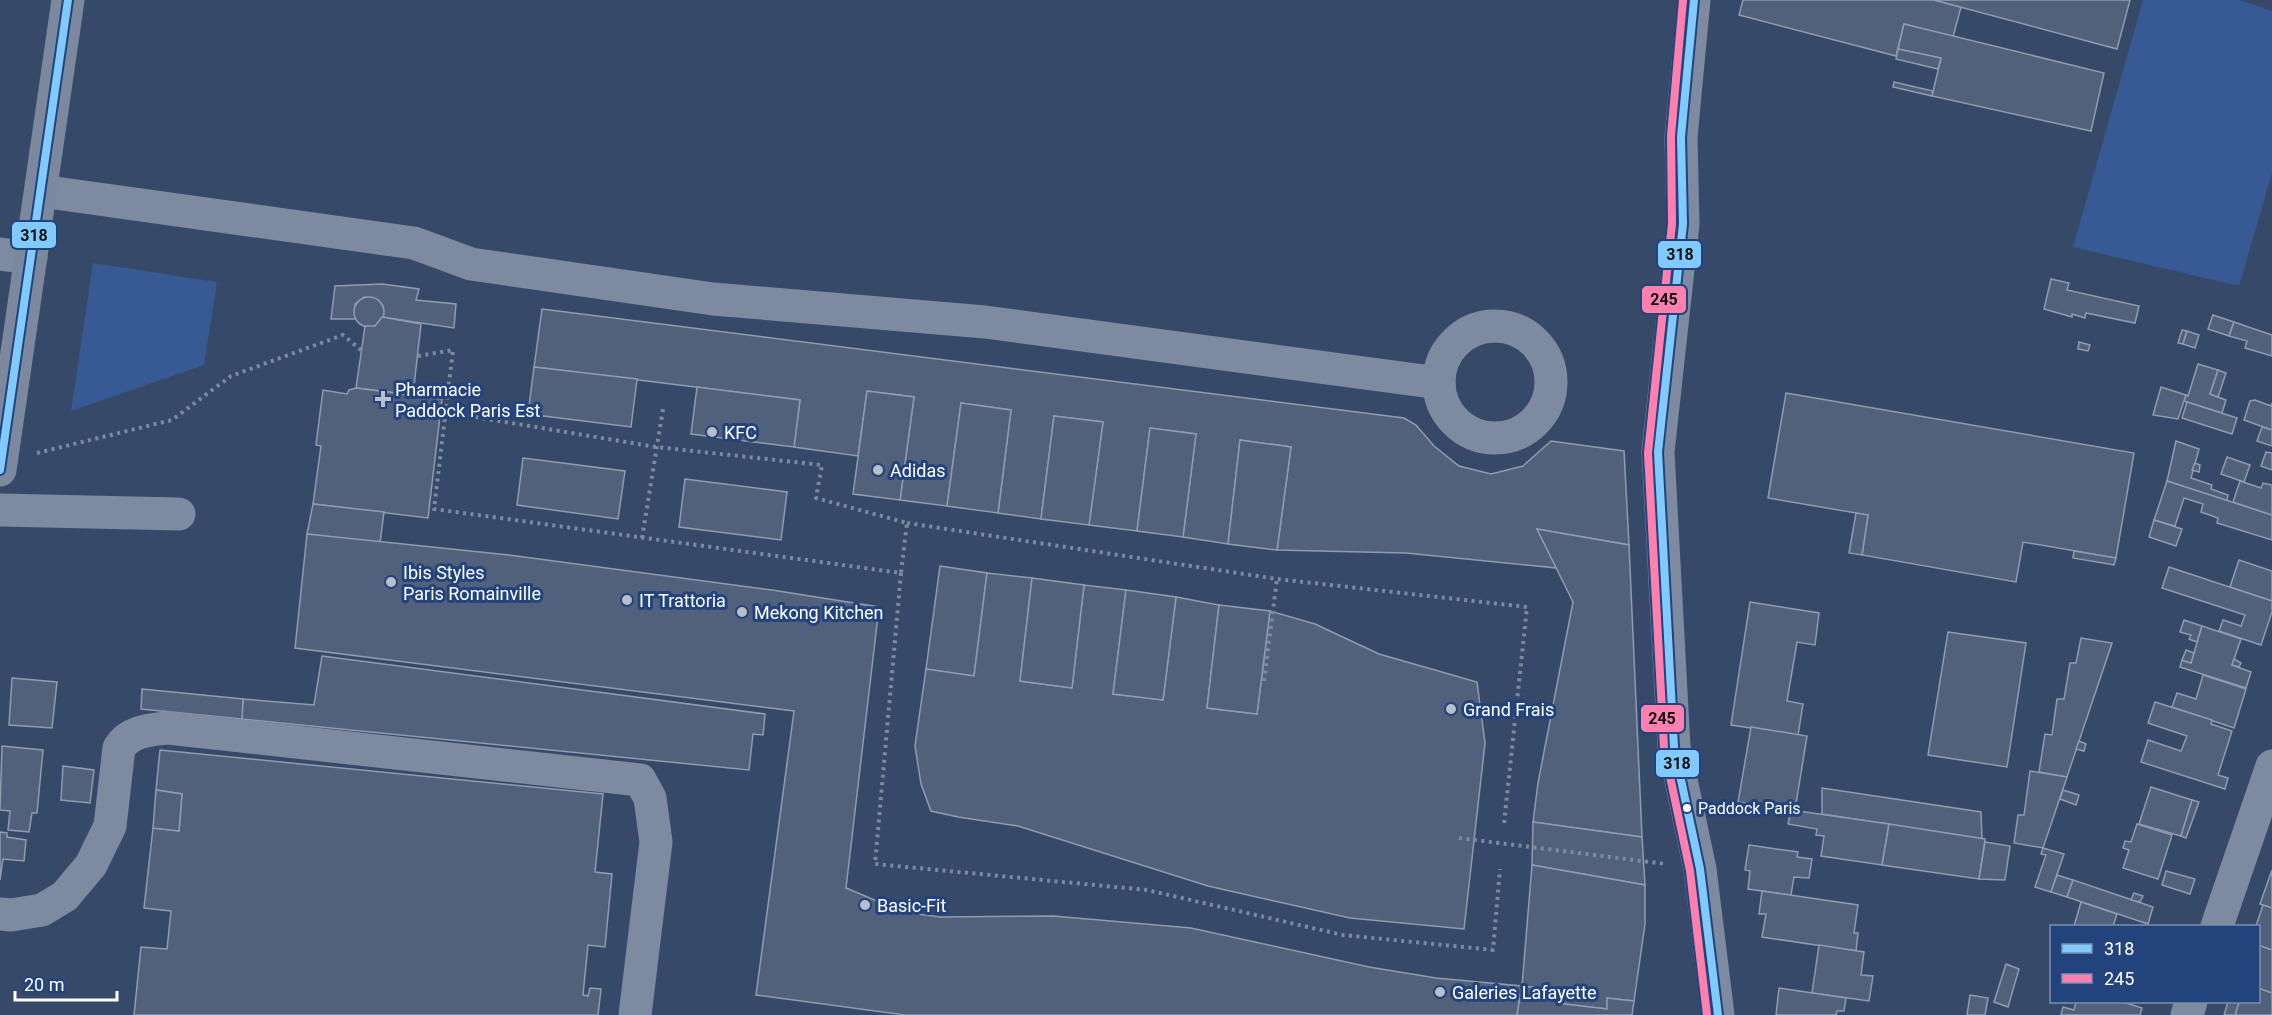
<svg xmlns="http://www.w3.org/2000/svg" width="2272" height="1015" viewBox="0 0 2272 1015" font-family="Roboto,sans-serif">
<rect width="100%" height="100%" fill="#374969"/>
<g fill="#375994">
<polygon points="2143,0 2240,0 2272,11 2272,173 2239,286 2073,247"/>
<polygon points="93,263 217,282 204,365 71,411"/>
</g>
<g fill="#52617b" stroke="#909bae" stroke-width="1.5">
<polygon points="1743,0 1934,0 1961,7 1953,37 1904,24 1896,56 1739,15"/>
<polygon points="1934,0 2130,0 2117,49"/>
<polygon points="1904,24 2104,73 2091,131 1932,96 1941,58 1898,49"/>
<polygon points="1898,49 1941,58 1938,69 1896,59"/>
<polygon points="1894,82 1933,91 1932,96 1893,87"/>
<polygon points="2051,279 2069,283 2067,290 2139,306 2135,323 2086,313 2085,318 2072,314 2072,317 2044,309"/>
<polygon points="382,284 419,289 416,300 456,304 454,328 382,317 383,306 376,299 371,298 364,297 355,304 355,319 331,319 335,286"/>
<circle cx="369" cy="312" r="15"/>
<polygon points="542,309 1404,418 1416,425 1434,446 1459,466 1491,474 1523,466 1551,441 1624,451 1629,545 1537,529 1557,568 1406,553 1277,550 1291,447 1240,440 1228,544 1183,537 1196,434 1150,428 1137,531 1089,525 1103,422 1054,416 1041,519 998,513 1011,410 961,403 947,506 900,500 914,397 867,391 858,456 794,447 800,400 534,367"/>
<polygon points="2213,315 2234,322 2229,336 2208,329"/>
<polygon points="382,317 421,324 413,395 356,388 365,326 375,326"/>
<polygon points="2234,322 2272,335 2272,356 2245,348 2247,341 2229,336"/>
<polygon points="2182,330 2187,331 2183,344 2178,343"/>
<polygon points="2187,331 2199,335 2195,348 2183,344"/>
<polygon points="2079,342 2090,345 2088,351 2078,349"/>
<polygon points="2198,364 2218,370 2210,394 2226,400 2222,413 2184,401 2186,395 2188,396"/>
<polygon points="534,367 637,379 631,427 528,414"/>
<polygon points="2218,370 2226,373 2218,397 2210,394"/>
<polygon points="697,387 800,400 794,447 691,434"/>
<polygon points="2161,387 2186,395 2178,419 2153,415"/>
<polygon points="356,388 442,399 428,518 313,504 321,446 316,445 323,390 347,394 349,390"/>
<polygon points="867,391 914,397 900,500 853,494"/>
<polygon points="1786,393 2134,453 2116,558 2023,542 2016,582 1862,555 1868,515 1768,498"/>
<polygon points="2255,400 2271,406 2272,403 2272,430 2244,420 2250,401"/>
<polygon points="2187,402 2237,418 2232,434 2182,418"/>
<polygon points="961,403 1011,410 998,513 947,506"/>
<polygon points="1054,416 1103,422 1089,525 1041,519"/>
<polygon points="2262,427 2272,430 2272,446 2257,441"/>
<polygon points="1150,428 1196,434 1183,537 1137,531"/>
<polygon points="1240,440 1291,447 1277,550 1228,544"/>
<polygon points="2176,441 2199,449 2191,478 2212,485 2211,489 2228,495 2227,501 2167,481"/>
<polygon points="2266,452 2272,453 2272,470 2261,466"/>
<polygon points="2227,457 2250,465 2244,482 2221,474"/>
<polygon points="523,458 625,471 618,519 517,505"/>
<polygon points="2195,463 2200,465 2199,472 2192,470"/>
<polygon points="685,479 787,492 781,540 679,527"/>
<polygon points="2167,481 2272,515 2272,540 2217,523 2218,518 2201,512 2203,504 2184,498 2175,526 2154,520"/>
<polygon points="2240,481 2261,488 2263,483 2272,485 2272,515 2233,502"/>
<polygon points="313,504 384,512 380,543 307,534"/>
<polygon points="1856,513 1868,515 1862,555 1849,553"/>
<polygon points="2154,520 2182,529 2176,546 2149,537"/>
<polygon points="1537,529 1629,545 1642,837 1533,822 1538,783 1573,602"/>
<polygon points="307,534 509,555 772,590 879,607 846,888 903,912 940,917 1053,916 1191,928 1369,967 1436,978 1522,986 1517,1015 905,1015 756,995 794,711 295,648"/>
<polygon points="2074,551 2116,558 2114,565 2073,558"/>
<polygon points="2239,560 2272,571 2272,601 2230,587"/>
<polygon points="940,566 987,573 974,676 926,669"/>
<polygon points="2169,567 2272,601 2272,612 2261,645 2219,631 2223,620 2241,626 2245,615 2162,588"/>
<polygon points="987,573 1032,578 1020,681 1072,688 1084,585 1126,590 1113,694 1163,700 1176,597 1219,605 1207,708 1257,714 1270,611 1315,624 1379,654 1477,682 1485,743 1464,929 1350,918 1208,886 1018,826 958,817 931,811 921,784 915,746 926,669 974,676"/>
<polygon points="1032,578 1084,585 1072,688 1020,681"/>
<polygon points="1126,590 1176,597 1163,700 1113,694"/>
<polygon points="1750,602 1819,613 1815,645 1797,642 1787,701 1803,704 1798,735 1731,725"/>
<polygon points="1219,605 1270,611 1257,714 1207,708"/>
<polygon points="2184,620 2202,626 2197,642 2189,639 2191,635 2180,632"/>
<polygon points="2202,626 2241,639 2232,665 2251,672 2246,688 2180,667 2182,660 2191,663"/>
<polygon points="1948,632 2026,643 2007,767 1928,755"/>
<polygon points="2081,638 2112,643 2067,777 2039,772 2045,734 2052,735 2057,699 2064,699 2070,663 2076,663"/>
<polygon points="2186,650 2194,653 2191,663 2182,660"/>
<polygon points="322,656 765,714 763,735 753,734 749,770 242,719 243,699 314,705"/>
<polygon points="2234,659 2241,663 2239,667 2232,665"/>
<polygon points="2203,675 2246,689 2234,728 2172,707 2177,693 2196,699"/>
<polygon points="12,678 57,682 52,728 9,725"/>
<polygon points="142,689 243,699 242,719 141,709"/>
<polygon points="2155,702 2212,720 2211,724 2232,731 2218,775 2228,778 2225,789 2141,762 2148,740 2181,751 2187,736 2148,723"/>
<polygon points="1751,727 1807,736 1795,810 1738,802"/>
<polygon points="2079,741 2086,744 2084,751 2076,749"/>
<polygon points="2,746 43,750 37,813 32,813 29,832 8,830 10,811 0,810"/>
<polygon points="160,750 603,794 595,872 612,874 605,947 588,945 583,995 588,996 590,988 601,989 598,1015 134,1015 141,947 167,949 171,911 144,908 153,828 179,831 182,794 156,790"/>
<polygon points="63,766 94,770 90,803 61,800"/>
<polygon points="2030,771 2067,777 2043,848 2014,843 2018,815 2024,815"/>
<polygon points="2151,787 2192,800 2181,836 2139,824"/>
<polygon points="1822,788 1981,812 1982,839 1822,814"/>
<polygon points="156,790 182,794 179,831 153,828"/>
<polygon points="2063,790 2079,795 2076,805 2060,799"/>
<polygon points="2192,800 2199,802 2186,838 2181,836"/>
<polygon points="1791,810 1889,824 1882,865 1821,856 1824,836 1816,835 1817,829 1788,824"/>
<polygon points="1533,822 1642,837 1645,885 1532,865"/>
<polygon points="1889,824 1985,839 1979,879 1882,865"/>
<polygon points="2137,824 2172,835 2158,879 2123,868 2129,850 2123,848 2125,841 2131,842"/>
<polygon points="0,832 7,833 7,837 26,840 24,861 3,859 0,880"/>
<polygon points="1985,842 2010,846 2005,880 1979,879"/>
<polygon points="1749,845 1798,852 1797,857 1812,859 1809,878 1794,877 1791,895 1748,889 1750,871 1745,870"/>
<polygon points="2043,848 2064,854 2051,892 2035,887 2046,855 2041,854"/>
<polygon points="1532,865 1645,885 1645,924 1634,1001 1607,998 1607,1009 1556,1003 1556,990 1522,986"/>
<polygon points="2272,870 2272,908 2260,904"/>
<polygon points="2166,871 2195,879 2190,894 2162,885"/>
<polygon points="2057,875 2073,880 2067,897 2051,892"/>
<polygon points="2073,880 2153,907 2148,924 2067,897"/>
<polygon points="1762,891 1858,905 1854,933 1858,933 1856,951 1762,937 1766,914 1759,914"/>
<polygon points="2134,893 2143,896 2140,902 2131,900"/>
<polygon points="2081,902 2117,914 2113,926 2074,926"/>
<polygon points="2263,905 2272,908 2272,950 2258,945 2258,926 2256,926"/>
<polygon points="1819,945 1864,952 1861,975 1873,976 1869,1001 1812,993"/>
<polygon points="2258,945 2272,950 2272,993 2258,988"/>
<polygon points="2006,964 2019,969 2008,1007 1994,1002"/>
<polygon points="1522,986 1556,990 1556,1003 1607,1009 1607,998 1634,1001 1632,1015 1517,1015"/>
<polygon points="1779,988 1846,998 1844,1011 1837,1011 1836,1015 1776,1015"/>
<polygon points="2258,988 2272,993 2272,1015 2235,1015 2239,1002 2258,1002"/>
<polygon points="1970,995 1988,998 1985,1015 1967,1015"/>
<polygon points="2076,1002 2123,1002 2142,1008 2140,1015 2061,1015 2063,1007 2074,1010"/>
<polygon points="2228,1002 2239,1002 2235,1015 2224,1015"/>
</g>
<g fill="none" stroke-linecap="round" stroke-linejoin="round">
<g stroke="#7d8aa0" stroke-width="4" stroke-dasharray="3 4.5" stroke-linecap="butt">
<polyline points="418,356 453,350 434,509 901,573 907,523 816,498 822,465 656,447 445,412"/>
<polyline points="37,453 172,420 231,376 343,335 361,350"/>
<polyline points="907,523 1277,579 1527,607 1504,824"/>
<polyline points="642,538 663,409"/>
<polyline points="901,573 875,864 1147,890 1343,935 1493,950 1500,869"/>
<polyline points="1264,681 1277,579"/>
<polyline points="1459,838 1666,864"/>
</g>
<g stroke="#7d8aa0" stroke-width="33">
<polyline points="1694,0 1681,137 1683,224 1658,452 1674,747 1700,869 1718,1015"/>
<polyline points="41,191 414,243 471,264 713,299 985,322 1439,383"/>
<polyline points="0,254 31,258"/>
<circle cx="1495" cy="382" r="56"/>
<polyline points="0,510 179,514"/>
<path d="M0,914L11,915L42,910L65,896L91,865L110,826L119,748C130,731 148,730 168,728L640,780L650,798L656,842L635,1015"/>
<polyline points="2217,926 2272,766"/>
<polyline points="2187,1015 2191,1002"/>
</g>
<polyline stroke="#7b889e" stroke-width="33" points="0,470 68,0"/>
<g stroke="#23437d" stroke-width="12">
<g id="bus-1">
<polyline points="1694,0 1681,137 1683,224 1658,452 1674,747 1700,869 1718,1015"/>
<polyline points="0,470 68,0"/>
</g>
</g>
<g stroke="#23437d" stroke-width="12">
<polyline id="bus-2" points="1683,0 1671,136 1672,224 1648,453 1664,748 1690,871 1707,1015"/>
</g>
<use href="#bus-1" stroke="#80caff" stroke-width="8"/>
<use href="#bus-2" stroke="#ff80ae" stroke-width="8"/>
</g>
<g fill="#b9bfca" stroke="#23437d" stroke-width="2">
<path d="M380 390h6v6h6v6h-6v6h-6v-6h-6v-6h6z"/>
<circle cx="712" cy="432" r="6"/>
<circle cx="878" cy="470" r="6"/>
<circle cx="391" cy="582" r="6"/>
<circle cx="627" cy="600" r="6"/>
<circle cx="742" cy="612" r="6"/>
<circle cx="1451" cy="709" r="6"/>
<circle cx="865" cy="905" r="6"/>
<circle cx="1440" cy="992" r="6"/>
</g>
<circle fill="#fff" stroke="#23437d" stroke-width="2" cx="1687" cy="808" r="5"/>
<g text-anchor="middle" dominant-baseline="central" stroke-width="6" stroke-linejoin="round" paint-order="stroke">
<g font-size="16" fill="#fff" stroke="#23437d" text-anchor="start">
<text x="1698" y="808">Paddock Paris</text>
</g>
<g font-size="18" fill="#fff" stroke="#23437d" text-anchor="start">
<text x="395" y="389">Pharmacie<tspan x="395" dy="21">Paddock Paris Est</tspan></text>
<text x="724" y="432">KFC</text>
<text x="890" y="470">Adidas</text>
<text x="403" y="572">Ibis Styles<tspan x="403" dy="21">Paris Romainville</tspan></text>
<text x="639" y="600">IT Trattoria</text>
<text x="754" y="612">Mekong Kitchen</text>
<text x="1463" y="709">Grand Frais</text>
<text x="877" y="905">Basic-Fit</text>
<text x="1452" y="992">Galeries Lafayette</text>
</g>
</g>
<g stroke="#23437d" stroke-width="2">
<rect x="11" y="221" width="46" height="28" rx="6" fill="#80caff"/>
<rect x="1657" y="240" width="45" height="29" rx="6" fill="#80caff"/>
<rect x="1641" y="285" width="46" height="29" rx="6" fill="#ff80ae"/>
<rect x="1640" y="704" width="45" height="29" rx="6" fill="#ff80ae"/>
<rect x="1655" y="749" width="45" height="29" rx="6" fill="#80caff"/>
</g>
<g font-size="16" text-anchor="middle" font-weight="bold" fill="#111">
<text x="34" y="241">318</text>
<text x="1680" y="260">318</text>
<text x="1664" y="305">245</text>
<text x="1662" y="724">245</text>
<text x="1677" y="769">318</text>
</g>
<rect x="2050" y="925" width="210" height="78" fill="#23437d" stroke="#7b8eb1" stroke-width="1.5"/>
<rect x="2062" y="944" width="30" height="9" fill="#80caff" stroke="#7b8eb1" stroke-width="1.5"/>
<text x="2104" y="955" font-size="18" fill="#ffffff">318</text>
<rect x="2062" y="974" width="30" height="9" fill="#ff80ae" stroke="#7b8eb1" stroke-width="1.5"/>
<text x="2104" y="985" font-size="18" fill="#ffffff">245</text>
<path d="M15 991v9h102v-9" fill="none" stroke="#ffffff" stroke-width="3"/>
<text x="24" y="991" font-size="18" fill="#ffffff" stroke="#23437d" stroke-width="4.5" paint-order="stroke">20 m</text>
</svg>
